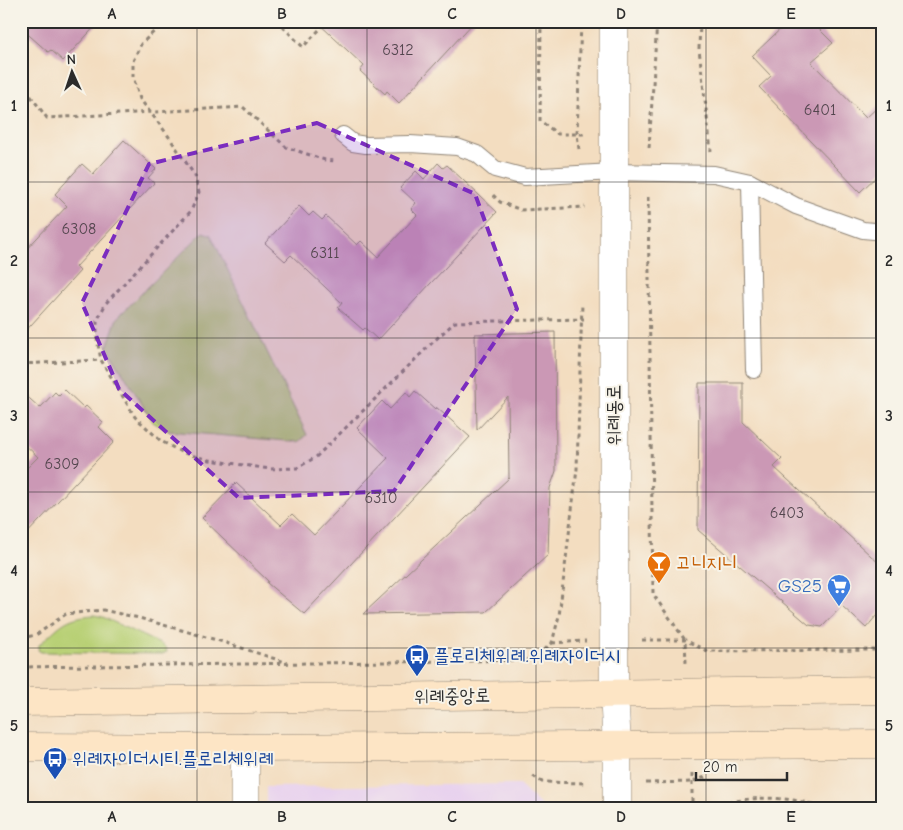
<svg xmlns="http://www.w3.org/2000/svg" width="903" height="830" viewBox="0 0 903 830" font-family="'Comic Neue','Poor Story',sans-serif">
<rect width="100%" height="100%" fill="#f7f3e8"/>
<filter id="ink" filterUnits="userSpaceOnUse"><feTurbulence type="fractalNoise" baseFrequency=".02" numOctaves="2"/><feDisplacementMap in="SourceGraphic" scale="10" xChannelSelector="R" yChannelSelector="G"/><feConvolveMatrix kernelMatrix="1 2 1 2 8 2 1 2 1" color-interpolation-filters="sRGB"/></filter>
<filter id="wash" filterUnits="userSpaceOnUse"><feTurbulence type="fractalNoise" baseFrequency=".0096" numOctaves="4" result="noise"/><feDisplacementMap in="SourceGraphic" scale="20" xChannelSelector="R" yChannelSelector="G"/><feGaussianBlur stdDeviation="1.12" result="paint"/><feColorMatrix in="noise" values="0 0 0 0 0 0 0 0 0 0 0 0 0 0 0 0 0 1.4 0 .05"/><feComposite in="paint" operator="in"/></filter>
<g filter="url(#wash)">
<rect width="100%" height="100%" fill="#f3ddc0"/>
<polygon fill="#e8d2ee" points="518,784 545,809 266,809 266,787"/>
<g fill="#b8d074" stroke="#727e50">
<polygon points="203,232 211,235 307,435 299,442 168,431 153,422 107,347 117,318"/>
<path d="M94,615L103,617L162,645L166,648L167,652L162,654L41,652L38,650L39,645C60,626 64,617 94,615Z"/>
</g>
<g id="blocks">
<g fill="#cb98b5">
<polygon points="21,21 100,21 63,61 51,50 48,52 21,28"/>
<polygon points="316,21 475,21 399,103 387,91 385,94 360,71 364,66"/>
<polygon points="789,21 811,21 833,43 811,62 866,118 882,103 882,171 860,192 759,87 771,76 752,56"/>
<polygon points="124,140 156,169 148,178 154,183 76,267 80,271 21,336 21,255 67,206 55,194 82,164 93,174"/>
<polygon points="438,163 443,168 447,165 497,212 378,340 365,328 363,330 338,308 342,303 291,255 285,261 265,243 299,206 309,216 313,212 322,220 326,216 357,245 361,241 378,257 417,215 411,209 416,203 400,188 416,171 424,179"/>
<polygon points="555,332 556,471 550,488 548,555 486,612 363,614 509,478 508,397 477,430 475,334"/>
<polygon points="699,383 743,383 743,422 782,459 774,467 882,566 882,609 866,628 842,606 822,627 809,625 698,530"/>
<polygon points="65,390 84,408 86,406 103,422 99,427 114,442 21,540 21,474 38,457 21,441 21,391 40,408 55,392 59,396"/>
<polygon points="415,391 435,409 436,407 470,437 304,614 267,583 268,581 202,518 236,483 281,525 292,514 314,535 388,458 357,428 382,401 390,409 406,392 410,397"/>
</g>
</g>
</g>
<g filter="url(#ink)">
<use href="#blocks" fill-opacity="0" stroke="#8f8476" stroke-width="1"/>
<g fill="none" stroke-linecap="round" stroke-linejoin="round">
<g stroke="#8f8476" stroke-width="18">
<g id="service">
<polyline points="343,135 353,143 366,145 410,144 457,147 477,154 495,169 525,177 613,172 714,174 750,182 796,206 863,230 874,231"/>
<polyline points="750,182 754,370"/>
</g>
</g>
<g stroke="#8f8476" stroke-width="29">
<polyline id="minor" points="245,748 245,809"/>
</g>
<g stroke="#8f8476" stroke-width="29">
<polyline id="tertiary" points="614,21 614,693 617,745 617,809"/>
</g>
<g stroke="#8f8476" stroke-width="29">
<g id="secondary">
<polyline points="21,702 882,690"/>
<polyline points="21,747 245,748 882,744"/>
</g>
</g>
<g stroke="#8f8476" stroke-width="3" stroke-dasharray="4 4" stroke-linecap="butt">
<polyline points="165,21 141,44 133,61 133,77 140,99 167,134 195,176 199,192 191,211 106,303 97,321 97,339 101,360 135,417 161,441 183,453 210,460 270,469 297,468 316,457 434,341 455,322 584,319"/>
<polyline points="277,21 303,47 322,27"/>
<polyline points="541,21 540,121 558,134 585,134"/>
<polyline points="700,21 699,49 711,151"/>
<polyline points="21,83 47,118 243,107 286,147 325,160 336,161"/>
<polyline points="649,148 657,21"/>
<polyline points="579,149 577,134 581,21"/>
<polyline points="493,195 500,202 521,210 585,207"/>
<polyline points="648,197 653,594 685,640 686,663"/>
<polyline points="21,364 101,360"/>
<polyline points="21,638 36,635 66,614 103,610 139,618 220,641 288,663"/>
<polyline points="642,640 685,640 707,651 882,650"/>
<polyline points="552,643 586,641"/>
<polyline points="21,667 533,660 552,643 559,616 577,469 582,303"/>
<polyline points="692,774 692,809"/>
<polyline points="533,776 542,782 587,783"/>
<polyline points="646,783 692,782 708,776"/>
<path d="M706,809C745,795 788,794 826,809"/>
</g>
<use href="#service" stroke="#fff" stroke-width="16"/>
<use href="#minor" stroke="#fff" stroke-width="28"/>
<use href="#tertiary" stroke="#fff" stroke-width="28"/>
<use href="#secondary" stroke="#fde5c5" stroke-width="28"/>
</g>
</g>
<path fill="#7b2cbf" fill-opacity="0.2" stroke="#7b2cbf" stroke-width="4" stroke-dasharray="10 6" stroke-linejoin="round" d="M317,123L475,194L517,309L394,491L239,498L119,389L82,303L149,164Z"/>
<path fill="none" stroke="#2b2b2b" stroke-width="1" stroke-opacity="0.55" d="M197,21V809M367,21V809M536,21V809M706,21V809M21,182H882M21,338H882M21,492H882M21,648H882"/>
<defs>
<g id="bar-pin" transform="scale(1.25)"><path d="M0 17L-7.5 6A9.5 9.5 0 1 1 7.5 6Z" fill="#e8710a" stroke="#f7f3e8"/><path d="M-6-5H6L.8 .8V4.5H3.5V6h-7V4.5H-.8V.8Z" fill="#fff"/></g>
<g id="supermarket-pin" transform="scale(1.25)"><path d="M0 17L-7.5 6A9.5 9.5 0 1 1 7.5 6Z" fill="#3f7fe0" stroke="#f7f3e8"/><path d="M-6-5.5h2.5l.6 2H6L4.5 2H-2.5L-4.4-4H-6ZM-1.5 3.2a1.3 1.3 0 1 0 .1 0ZM3 3.2a1.3 1.3 0 1 0 .1 0Z" fill="#fff"/></g>
<g id="bus-pin" transform="scale(1.25)"><path d="M0 17L-7.5 6A9.5 9.5 0 1 1 7.5 6Z" fill="#1a4fb4" stroke="#f7f3e8"/><path d="M-5-6H5V4H4V6H2V4H-2V6H-4V4H-5ZM-3.5-4V0h7V-4ZM-3.5 1.2v1.5H-2V1.2ZM2 1.2v1.5H3.5V1.2Z" fill="#fff"/></g>
</defs>
<g fill-rule="evenodd">
<use href="#bar-pin" x="659" y="563"/>
<use href="#supermarket-pin" x="839" y="586"/>
<use href="#bus-pin" x="417" y="656"/>
<use href="#bus-pin" x="55" y="759"/>
</g>
<g text-anchor="middle" dominant-baseline="central" stroke-width="4" stroke-linejoin="round" paint-order="stroke">
<g font-size="16" fill="#53464e">
<text x="398" y="50">6312</text>
<text x="820" y="110">6401</text>
<text x="79" y="229">6308</text>
<text x="325" y="253">6311</text>
<text x="62" y="464">6309</text>
<text x="381" y="498">6310</text>
<text x="787" y="513">6403</text>
</g>
<g font-size="19" fill="#2b2b2b" stroke="#f7f3e8">
<text transform="translate(614 415) rotate(-90)">위례동로</text>
<text transform="translate(452 696) rotate(-1)">위례중앙로</text>
</g>
<g font-size="19" fill="#c56008" stroke="#f7f3e8" text-anchor="start">
<text x="676" y="563">고니지니</text>
</g>
<g font-size="19" fill="#366cbe" stroke="#f7f3e8" text-anchor="end">
<text x="822" y="586">GS25</text>
</g>
<g font-size="19" fill="#164399" stroke="#f7f3e8" text-anchor="start">
<text x="434" y="656">플로리체위례.위례자이더시</text>
<text x="72" y="759">위례자이더시티.플로리체위례</text>
</g>
</g>
<rect width="903" height="830" fill="none" stroke="#f7f3e8" stroke-width="55"/>
<g transform="translate(72 72) rotate(357)" stroke="#f7f3e8" stroke-width="4" paint-order="stroke">
<path d="M0-4L9 19L0 12L-9 19Z" fill="#2b2b2b"/>
<text y="-8" font-size="14" font-weight="bold" text-anchor="middle" fill="#2b2b2b">N</text>
</g>
<path d="M696 772v8h91v-8" fill="none" stroke="#2b2b2b" stroke-width="2.5"/>
<text x="703" y="772" font-size="15" fill="#2b2b2b" stroke="#f7f3e8" stroke-width="4" paint-order="stroke">20 m</text>
<rect x="28" y="28" width="848" height="774" fill="none" stroke="#2b2b2b" stroke-width="2"/>
<g font-size="16" text-anchor="middle" font-weight="bold" fill="#2b2b2b">
<text x="112" y="19">A</text>
<text x="282" y="19">B</text>
<text x="452" y="19">C</text>
<text x="621" y="19">D</text>
<text x="791" y="19">E</text>
<text x="14" y="111">1</text>
<text x="889" y="111">1</text>
<text x="14" y="266">2</text>
<text x="889" y="266">2</text>
<text x="14" y="421">3</text>
<text x="889" y="421">3</text>
<text x="14" y="576">4</text>
<text x="889" y="576">4</text>
<text x="14" y="731">5</text>
<text x="889" y="731">5</text>
<text x="112" y="822">A</text>
<text x="282" y="822">B</text>
<text x="452" y="822">C</text>
<text x="621" y="822">D</text>
<text x="791" y="822">E</text>
</g>
</svg>
